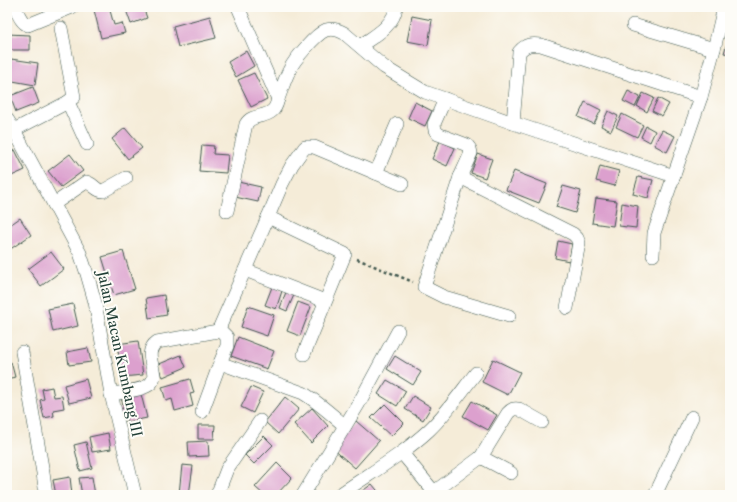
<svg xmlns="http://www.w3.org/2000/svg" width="737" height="502" viewBox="0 0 737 502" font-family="'Libre Caslon Text',serif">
<rect width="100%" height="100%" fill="#fdfcf7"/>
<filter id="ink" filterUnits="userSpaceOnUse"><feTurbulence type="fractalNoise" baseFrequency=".025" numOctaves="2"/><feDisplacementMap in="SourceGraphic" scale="8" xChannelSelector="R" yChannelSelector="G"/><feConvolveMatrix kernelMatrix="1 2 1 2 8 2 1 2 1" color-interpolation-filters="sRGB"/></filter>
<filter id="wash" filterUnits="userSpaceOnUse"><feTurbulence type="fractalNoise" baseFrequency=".012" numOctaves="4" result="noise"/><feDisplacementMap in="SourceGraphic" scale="16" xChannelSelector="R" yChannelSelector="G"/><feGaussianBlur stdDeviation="0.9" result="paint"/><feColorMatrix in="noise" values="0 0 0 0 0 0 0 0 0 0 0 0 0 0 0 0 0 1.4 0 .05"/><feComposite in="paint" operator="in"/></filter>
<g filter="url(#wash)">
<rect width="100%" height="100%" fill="#f5ecd8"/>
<g id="blocks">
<g fill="#dca0ce">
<polygon points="107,7 109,7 114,25 122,23 125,33 101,38 94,10"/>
<polygon points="125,7 143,7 147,18 131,24"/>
<polygon points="210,16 216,38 178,47 173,26"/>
<polygon points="412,16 432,20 428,45 407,41"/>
<polygon points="7,34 30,35 30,50 7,50"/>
<polygon points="729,36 730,36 730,54 724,53"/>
<polygon points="246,51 254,66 236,77 228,62"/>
<polygon points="11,59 38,63 35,85 7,80"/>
<polygon points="254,73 267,99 251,107 238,80"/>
<polygon points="33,87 39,103 16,112 10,96"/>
<polygon points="628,91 640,97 635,107 623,101"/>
<polygon points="643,93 654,98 647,112 637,106"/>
<polygon points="658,98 669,104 662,116 652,111"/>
<polygon points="415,102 432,111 425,126 408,118"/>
<polygon points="585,102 601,110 594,124 578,117"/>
<polygon points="608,111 618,116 611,131 601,126"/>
<polygon points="622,114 643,125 637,137 616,127"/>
<polygon points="646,126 655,131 650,142 641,137"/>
<polygon points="125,128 142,148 128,159 112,139"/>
<polygon points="662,130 675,136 667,152 654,145"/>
<polygon points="440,141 455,148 447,166 432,159"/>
<polygon points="202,145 214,146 213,154 228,155 226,173 199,171"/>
<polygon points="15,150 25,170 7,178 7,154"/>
<polygon points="70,154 83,171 61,187 48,171"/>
<polygon points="478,154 492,159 485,178 471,173"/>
<polygon points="600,166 619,171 615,186 596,181"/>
<polygon points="514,171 547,184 539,203 506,190"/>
<polygon points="638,177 653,180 648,198 633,194"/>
<polygon points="238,182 261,187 258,202 235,197"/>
<polygon points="563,186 581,191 575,213 556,207"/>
<polygon points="596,198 617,201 613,226 592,223"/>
<polygon points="622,203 638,206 636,228 619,226"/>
<polygon points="20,218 31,235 9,250 7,246 7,227"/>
<polygon points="558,241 572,244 569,261 555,258"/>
<polygon points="123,251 135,289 114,295 102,257"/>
<polygon points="51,252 64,269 41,286 28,269"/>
<polygon points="272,287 282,291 276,309 265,305"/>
<polygon points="286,292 294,295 287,311 280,308"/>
<polygon points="164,295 167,315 149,318 146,298"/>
<polygon points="298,302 311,307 300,336 287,331"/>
<polygon points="73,304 78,326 53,332 48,309"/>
<polygon points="248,306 274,315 267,336 241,327"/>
<polygon points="238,337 274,351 267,369 231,356"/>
<polygon points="138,341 143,375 122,377 117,344"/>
<polygon points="88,348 91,362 69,365 67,352"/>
<polygon points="181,355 186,367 163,377 157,365"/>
<polygon points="395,356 421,372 413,385 387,369"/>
<polygon points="493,359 520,372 508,395 482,382"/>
<polygon points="11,362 15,377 7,379 7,363"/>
<polygon points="86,379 91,398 69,403 64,385"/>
<polygon points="190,379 194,393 190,394 193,406 175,411 172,399 166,401 162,387"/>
<polygon points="387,380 406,391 397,406 378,394"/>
<polygon points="52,387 54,397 62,396 64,408 53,410 54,416 44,418 40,400 44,399 42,389"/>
<polygon points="251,387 263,392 253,413 241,407"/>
<polygon points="141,394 147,418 127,422 126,418 121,420 118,409 124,408 121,398"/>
<polygon points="413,396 431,407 423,420 405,409"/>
<polygon points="285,397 299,409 278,434 265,422"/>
<polygon points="472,401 497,415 488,430 463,416"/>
<polygon points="385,404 404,423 391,436 371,418"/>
<polygon points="312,408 328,426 311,443 294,424"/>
<polygon points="356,421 379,441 355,468 332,448"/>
<polygon points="198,425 215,425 214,439 198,439"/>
<polygon points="108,433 111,449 92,452 89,437"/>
<polygon points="264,436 273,445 254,464 245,455"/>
<polygon points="208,441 209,456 189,457 188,442"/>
<polygon points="86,442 92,468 80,471 74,445"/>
<polygon points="277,463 292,478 276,495 264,495 255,487"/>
<polygon points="182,465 193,466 189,495 179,494"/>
<polygon points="70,477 72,495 56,495 53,480"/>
<polygon points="92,477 95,495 82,495 79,478"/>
<polygon points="372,484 381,495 357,495"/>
</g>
</g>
</g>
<g filter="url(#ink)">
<use href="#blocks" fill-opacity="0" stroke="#3f574d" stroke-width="1"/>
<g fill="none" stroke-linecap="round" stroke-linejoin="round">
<g stroke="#3f574d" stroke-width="14">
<g id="street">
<path d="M15,7C18,13 21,23 28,25L72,7"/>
<path d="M238,7L278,99C282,89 285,78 290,69C294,60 316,34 326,30C333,28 339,30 344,33L384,67L425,92L513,123L674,176"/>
<polyline points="633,25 714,49"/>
<path d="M360,46C374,36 394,26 396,7"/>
<polyline points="445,99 434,124 435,130 438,134 467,145 470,149 471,153 460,177 573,234 577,238 579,243 567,308"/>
<polyline points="68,102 87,144"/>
<polyline points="7,119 14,130 80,253 87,274 95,302 111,394 135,495"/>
<path d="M513,123L519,52C526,44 531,44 541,45L701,97"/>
<polyline points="14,130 68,102 74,97 61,28"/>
<polyline points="376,173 397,124"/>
<polyline points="460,177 424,287 444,297 509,316"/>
<path d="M54,204L86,182C93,183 96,191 103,191L126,178"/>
<path d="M227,211L246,124C252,114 264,118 272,111C276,108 277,103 278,99"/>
<polyline points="268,217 345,254 304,354"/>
<polyline points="653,255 654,233 701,97 714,49 724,7"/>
<polyline points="245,270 325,301"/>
<polyline points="218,331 268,217 282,184 292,165 305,147 314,147 402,184"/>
<polyline points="22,352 43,473 46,495"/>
<path d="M220,363L303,393C318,402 331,414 345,426"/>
<path d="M111,394C119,393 144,390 150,384C162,374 140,354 157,342L218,331"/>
<polyline points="202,412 220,363 227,346 227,337 222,332 218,331"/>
<polyline points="402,453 434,492"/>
<polyline points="481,457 511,473"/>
<polyline points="217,495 227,469 260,421"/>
<polyline points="303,495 359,403 398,331"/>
<path d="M339,495C369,474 402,455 429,430C447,413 461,392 476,373"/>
<path d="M430,495L481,457L508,413C512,409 514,408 519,409L542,422"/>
<polyline points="655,495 692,417"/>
</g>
</g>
<polyline stroke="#3f574d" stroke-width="2.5" stroke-dasharray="3 3" stroke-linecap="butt" points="357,259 413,282"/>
<use href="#street" stroke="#fff" stroke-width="13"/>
</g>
</g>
<g text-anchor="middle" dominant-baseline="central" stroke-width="4" stroke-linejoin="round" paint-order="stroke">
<g font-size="14" fill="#1f3d34" stroke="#fdfcf7">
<text transform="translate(120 354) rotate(78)">Jalan Macan Kumbang III</text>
</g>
</g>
<rect width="737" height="502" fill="none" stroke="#fdfcf7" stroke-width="24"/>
</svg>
